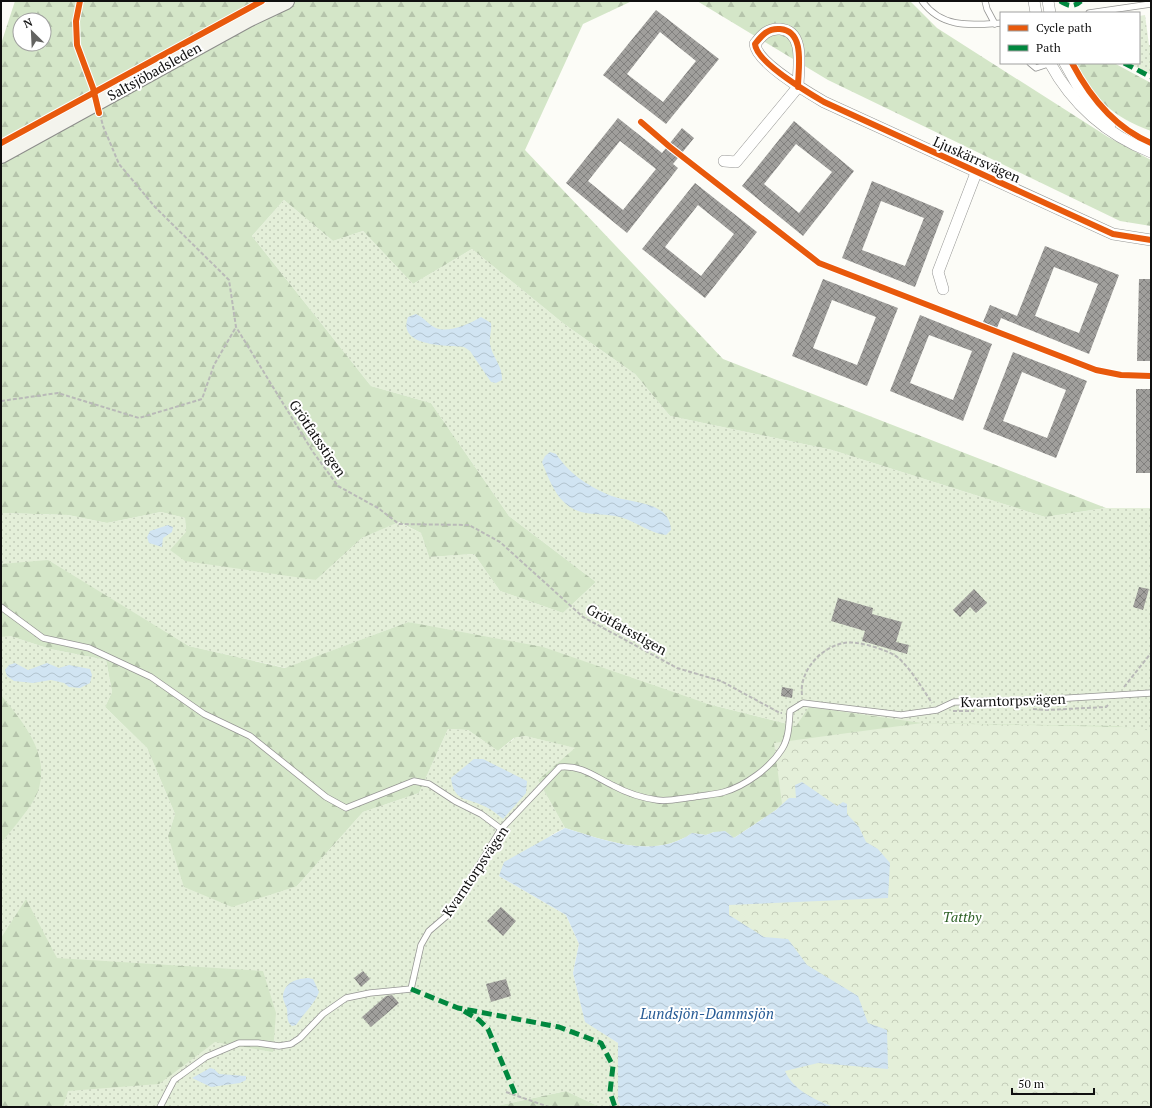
<svg xmlns="http://www.w3.org/2000/svg" width="1152" height="1108" viewBox="0 0 1152 1108" font-family="'PT Serif',serif">
<defs>
<pattern id="grass-dots" width="8" height="8" patternUnits="userSpaceOnUse"><rect width="8" height="8" fill="#e4efd9"/><path d="M2 2h.1M6 6h.1" fill="none" stroke="#c3ccb9" stroke-width="1.8" stroke-linecap="round"/></pattern>
<pattern id="forest-firs" width="22" height="20" patternUnits="userSpaceOnUse"><rect width="22" height="20" fill="#d4e6c8"/><path d="M5 1l3.5 6h-7zM16 11l3.5 6h-7z" fill="#b5c4ab"/></pattern>
<pattern id="park-crowns" width="20" height="18" patternUnits="userSpaceOnUse"><rect width="20" height="18" fill="#e4efd9"/><path d="M2 6a3 3 0 1 1 6 0M12 15a3 3 0 1 1 6 0" fill="none" stroke="#c3ccb9"/></pattern>
<pattern id="water-waves" width="16" height="10" patternUnits="userSpaceOnUse"><rect width="16" height="10" fill="#d1e4f2"/><path d="M0 5q4-4 8 0t8 0" fill="none" stroke="#b2c3ce"/></pattern>
<pattern id="building-cross-hatch" width="8" height="8" patternUnits="userSpaceOnUse"><rect width="8" height="8" fill="#a09f9c"/><path d="M0 0l8 8M0 8l8-8" fill="none" stroke="#81807e"/></pattern>
</defs>
<rect width="100%" height="100%" fill="#fcfcf7"/>
<g fill="url(#grass-dots)">
<polygon points="1145,15 1149,45 1151,45 1151,75 1128,63 1139,63 1139,16"/>
<polygon points="284,200 333,241 363,231 413,284 472,249 564,324 635,374 670,416 832,450 1045,517 1106,508 1151,508 1151,731 1123,727 796,726 708,704 408,622 286,668 189,646 48,561 10,636 50,649 106,660 112,692 105,707 147,748 175,814 168,836 297,886 363,812 419,793 448,729 468,730 498,751 515,738 525,736 576,748 538,780 565,828 553,834 499,876 566,915 579,944 573,973 585,1021 618,1043 618,1101 621,1107 600,1107 566,1091 492,1107 1,1107 1,844 37,795 1,704 1,513 68,515 107,523 161,512 185,518 186,532 316,580 362,538 398,522 421,533 429,557 474,554 500,591 563,613 596,582 509,516 431,403 371,386 252,236"/>
</g>
<g fill="url(#forest-firs)" fill-rule="evenodd">
<path d="M15,1H632L583,24L525,150L723,359L1106,508L1045,517L832,450L670,416L635,374L564,324L472,249L413,284L363,231L333,241L284,200L252,236L371,386L431,403L509,516L596,582L563,613L500,591L474,554L429,557L421,533L399,522L362,538L316,580L185,561L170,550L186,532L185,518L161,512L107,523L68,515L1,513V44ZM20,20H44V44H20Z"/>
<polygon points="697,1 910,1 937,28 1108,137 1151,160 1151,226 1120,221 828,80"/>
<path d="M1075,63H1114L1151,83V131C1112,117 1095,99 1075,63Z"/>
<path d="M48,560L189,646L285,668L408,622L543,647L708,704L796,726L809,707L922,723L1117,726L1151,731V1107L789,798L776,810L734,838L714,832L706,835L692,833C654,860 604,840 565,828L538,780L575,748L525,736L514,738L498,751L468,730L448,729L419,793L363,812L297,886L232,907L184,887L168,836L175,814L147,748L105,707L112,692L106,660L50,649L10,636L1,637V564Z"/>
<path d="M1,695C24,724 52,755 37,794C33,805 9,833 1,844Z"/>
<polygon points="26,899 57,958 263,971 276,1013 273,1052 215,1042 159,1084 68,1091 63,1107 1,1107 1,938"/>
<polygon points="566,1091 600,1107 492,1107"/>
</g>
<polygon fill="url(#park-crowns)" points="922,723 1123,727 1151,731 1151,1107 700,1107 655,935 787,842 774,743"/>
<g fill="url(#water-waves)">
<path d="M416,314C424,317 430,327 439,329C452,332 471,323 481,317L491,323C492,330 489,337 490,344C492,357 503,366 502,380L496,383L491,382L470,351L464,347C445,345 397,347 408,317Z"/>
<path d="M550,452L556,454C571,475 585,484 609,495C630,504 670,500 671,530L666,535C650,533 638,523 623,518C611,514 599,515 586,513C560,509 551,485 542,462L545,456Z"/>
<polygon points="168,525 173,527 172,532 163,538 162,547 149,543 147,537 150,531"/>
<polygon points="15,663 28,670 47,663 59,668 69,665 90,669 92,675 90,683 80,688 69,687 64,683 51,680 33,683 14,681 7,676 5,670 9,665"/>
<path d="M474,759H483L527,781L526,793L503,819C497,814 491,809 484,806C466,797 454,802 451,778Z"/>
<path d="M802,782L837,806L843,802L847,804V814L859,827L866,842L878,849L890,863L888,898L729,905V915L764,937L788,939L807,965L858,996L868,1023L887,1030L888,1069L818,1063L785,1071C793,1090 815,1100 834,1107H621L618,1101V1043L585,1022L573,973L579,944L566,915L499,876L504,862L565,828C604,840 654,860 692,833L706,835L714,832L725,831L734,838L776,810L789,798H796L795,785Z"/>
<path d="M308,978L313,979L319,992C314,1005 303,1014 296,1025L292,1026C286,1021 288,1017 287,1009C286,1005 283,1001 283,997C284,982 296,979 308,978Z"/>
<polygon points="210,1068 214,1069 219,1074 246,1076 246,1080 240,1083 211,1087 192,1078"/>
</g>
<g fill="url(#building-cross-hatch)" fill-rule="evenodd">
<path d="M656,10L719,59L666,124L603,75ZM660,32L696,61L663,102L627,74Z"/>
<path d="M618,118L662,153L682,128L694,138L673,164L678,168L627,233L566,183ZM620,141L656,169L623,210L588,181Z"/>
<path d="M794,121L854,171L803,236L742,186ZM796,144L832,172L799,213L764,184Z"/>
<path d="M872,181L944,211L915,287L842,258ZM881,201L924,218L905,266L862,250Z"/>
<path d="M695,183L757,232L705,298L642,249ZM698,205L734,234L701,276L665,247Z"/>
<path d="M1045,246L1119,275L1089,354L1001,318L997,328L983,322L990,305L1017,316ZM1054,267L1098,284L1079,333L1035,316Z"/>
<path d="M823,279L898,308L867,386L792,356ZM832,300L876,317L857,365L813,348Z"/>
<polygon points="1139,279 1151,279 1151,361 1137,361"/>
<path d="M920,315L992,344L963,421L890,391ZM929,335L972,351L953,400L910,383Z"/>
<path d="M1013,352L1087,381L1056,458L983,429ZM1022,372L1066,390L1047,438L1003,421Z"/>
<rect x="1136" y="389" width="15" height="84"/>
<polygon points="1139,587 1149,589 1143,610 1133,607"/>
<polygon points="974,589 987,603 976,613 970,607 960,617 953,610"/>
<polygon points="838,598 873,608 872,614 902,622 896,642 909,645 907,654 862,641 865,631 831,621"/>
<polygon points="782,687 793,689 792,698 781,696"/>
<polygon points="501,907 516,921 503,936 487,921"/>
<polygon points="363,971 370,979 361,987 354,978"/>
<polygon points="506,979 511,996 491,1002 486,984"/>
<polygon points="392,995 399,1003 371,1027 362,1017 386,996"/>
</g>
<g fill="none" stroke-linecap="round" stroke-linejoin="round">
<g stroke="#969694" stroke-width="7">
<g id="lane">
<path d="M922,1C942,29 971,25 1001,23"/>
<polyline points="985,1 987,9 995,24"/>
<polyline points="1089,13 1151,4"/>
<polyline points="1030,63 1036,68 1051,63"/>
<polyline points="1,607 43,638 89,648 151,677 204,714 250,736 326,797 346,808 414,781 429,784 455,801 481,814 501,829"/>
<path d="M160,1107L174,1080L206,1057L239,1043H258L279,1046L291,1044L300,1038L323,1014L346,998L370,993L411,989L421,945L429,931L450,913L501,829L560,767C582,765 595,777 614,786C627,793 643,798 657,800C668,802 683,798 694,797C703,795 714,795 724,792C745,786 770,768 782,749C789,738 789,724 790,711L803,703L901,715L937,710L954,702L1037,700L1151,693"/>
</g>
</g>
<g stroke="#969694" stroke-width="12">
<g id="street">
<polyline points="1034,1 1036,13"/>
<polyline points="1048,1 1050,13"/>
<path d="M1050,63C1072,104 1107,135 1151,152"/>
<polyline points="1065,63 1079,88 1110,124"/>
<path d="M798,87C798,69 806,31 780,29C768,28 762,35 755,44C756,62 807,92 824,102L1113,234L1151,240"/>
<polyline points="724,161 736,162 798,87"/>
<polyline points="943,289 938,272 976,173"/>
</g>
</g>
<g stroke="#8d8d8b" stroke-width="18">
<polyline id="secondary" points="1,155 248,19 286,1"/>
</g>
<g stroke="#b9b9b8" stroke-width="2" stroke-dasharray="4 2" stroke-linecap="butt">
<polyline points="100,114 103,126 119,164 155,207 229,280 236,327 313,452 338,486 378,508 399,524 469,525 500,542 583,617 677,668 721,681 780,713 782,713"/>
<polyline points="1,401 58,393 139,418 202,399 214,365 236,327"/>
<polyline points="1124,687 1151,653"/>
<path d="M802,695C799,671 821,647 844,643C856,640 884,649 894,655C907,662 924,691 932,703"/>
<polyline points="1033,709 1046,710 1106,707 1109,704"/>
<polyline points="953,711 974,711"/>
<polyline points="506,1092 549,1107"/>
</g>
<use href="#lane" stroke="#fffffe" stroke-width="5.5"/>
<use href="#street" stroke="#fffffe" stroke-width="11"/>
<use href="#secondary" stroke="#f4f4ed" stroke-width="16"/>
<g stroke="#00873e" stroke-width="5" stroke-dasharray="10 5" stroke-linecap="butt">
<path d="M1060,1C1068,6 1073,8 1081,1"/>
<polyline points="1124,63 1151,77"/>
<polyline points="411,989 458,1008 559,1027 601,1043 613,1066 610,1092 615,1107"/>
<polyline points="464,1011 479,1020 488,1029 516,1096"/>
</g>
<g stroke="#fff" stroke-width="8">
<g id="cycleway">
<polyline points="80,1 76,21 77,45 93,88 99,113"/>
<path d="M1072,63C1090,97 1115,128 1151,143"/>
<path d="M798,87C798,69 806,31 780,29C768,28 762,35 755,44C756,62 807,92 824,102L1113,234L1151,240"/>
<polyline points="641,122 670,147 819,263 1096,370 1121,375 1151,376"/>
<polyline points="1,143 262,1"/>
</g>
</g>
<use href="#cycleway" stroke="#e8590c" stroke-width="6"/>
</g>
<g text-anchor="middle" dominant-baseline="central" stroke-width="4" stroke-linejoin="round" paint-order="stroke">
<g font-size="14" fill="#101010" stroke="#fff">
<text transform="translate(154 71) rotate(-29)">Saltsjöbadsleden</text>
<text transform="translate(977 159) rotate(24)">Ljuskärrsvägen</text>
<text transform="translate(318 438) rotate(56)">Grötfatsstigen</text>
<text transform="translate(627 629) rotate(29)">Grötfatsstigen</text>
<text transform="translate(1013 700) rotate(-2)">Kvarntorpsvägen</text>
<text transform="translate(475 871) rotate(-56)">Kvarntorpsvägen</text>
</g>
<g font-size="14" font-style="italic" fill="#2e6127" stroke="#fff">
<text x="962" y="916">Tattby</text>
</g>
<g font-size="15" font-style="italic" fill="#275b95" stroke="#fff">
<text x="707" y="1013">Lundsjön-Dammsjön</text>
</g>
</g>
<rect width="1152" height="1108" fill="none" stroke="#101010" stroke-width="4"/>
<rect x="1000" y="12" width="140" height="52" fill="#ffffff" stroke="#9f9f9f"/>
<rect x="1008" y="25" width="20" height="6" fill="#e8590c" stroke="#9f9f9f"/>
<text x="1036" y="32" font-size="12" fill="#101010">Cycle path</text>
<rect x="1008" y="45" width="20" height="6" fill="#00873e" stroke="#9f9f9f"/>
<text x="1036" y="52" font-size="12" fill="#101010">Path</text>
<g transform="translate(32 32) rotate(336)"><circle r="19" fill="#ffffff" stroke="#9f9f9f"/>
<path d="M0-3L7 15L0 10L-7 15Z" fill="#636361"/>
<text y="-6" font-size="11" font-weight="bold" text-anchor="middle" fill="#101010">N</text>
</g>
<path d="M1012 1088v6h82v-6" fill="none" stroke="#101010" stroke-width="2"/>
<text x="1018" y="1088" font-size="12" fill="#101010" stroke="#ffffff" stroke-width="3" paint-order="stroke">50 m</text>
</svg>
